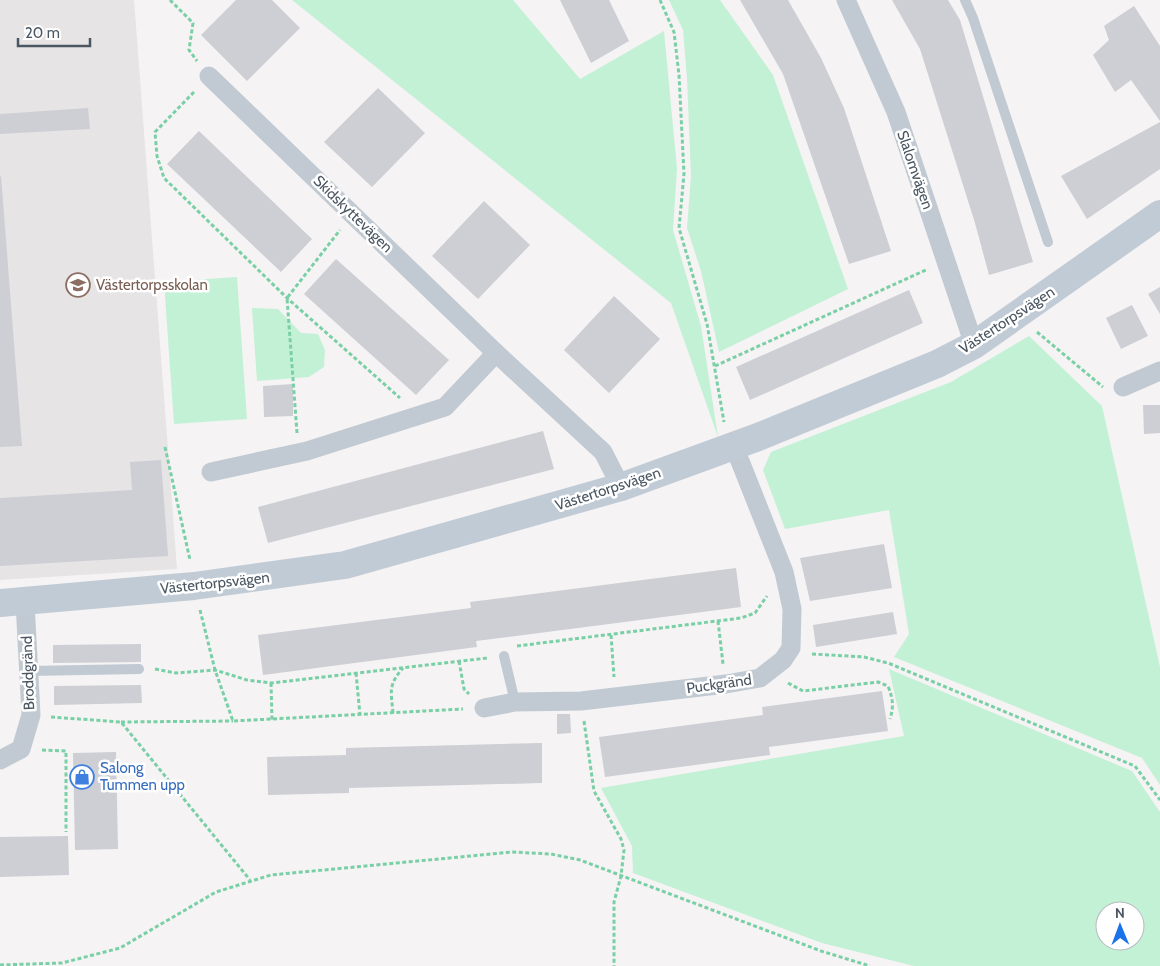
<svg xmlns="http://www.w3.org/2000/svg" width="1160" height="966" viewBox="0 0 1160 966" font-family="Cabin,sans-serif">
<rect width="100%" height="100%" fill="#f5f3f3"/>
<polygon fill="#e6e4e5" points="0,0 134,0 177,569 0,580"/>
<g fill="#c3f1d5" fill-rule="evenodd">
<polygon points="292,0 513,0 580,79 664,31 677,169 673,230 701,326 718,437 671,303"/>
<polygon points="669,0 720,0 773,75 848,289 719,352 701,271 687,228 691,176 687,78 683,30"/>
<polygon points="237,277 247,419 174,424 164,282"/>
<polygon points="252,308 278,309 301,333 318,334 325,350 324,367 309,377 257,381"/>
<polygon points="1029,336 1102,406 1160,667 1160,785 1142,758 894,657 909,634 889,510 785,529 763,470 771,452 951,382"/>
<path d="M889,669L1132,771L1160,812V966H914L822,943L633,873L632,846L601,788L904,736ZM1105,911H1135V941H1105Z"/>
</g>
<g fill="#cdcfd5">
<polygon points="236,0 272,0 300,28 247,81 201,35"/>
<polygon points="560,0 609,0 629,41 591,63"/>
<polygon points="740,0 788,0 821,58 844,108 891,251 849,264 783,74"/>
<polygon points="892,0 948,0 960,20 1033,262 989,275 975,223 920,49"/>
<polygon points="1134,6 1160,46 1160,121 1131,80 1115,92 1093,55 1109,40 1104,26"/>
<polygon points="378,88 425,133 372,187 324,142"/>
<polygon points="88,108 90,129 0,134 0,114"/>
<polygon points="1160,122 1160,169 1087,219 1061,176"/>
<polygon points="199,131 312,239 281,272 167,164"/>
<polygon points="1,176 22,446 0,447 0,177"/>
<polygon points="484,201 530,245 478,299 432,256"/>
<polygon points="336,259 449,360 416,395 304,294"/>
<polygon points="1160,287 1160,314 1148,294"/>
<polygon points="909,290 923,323 750,400 736,367"/>
<polygon points="614,296 660,339 609,393 564,350"/>
<polygon points="1132,305 1148,336 1121,349 1106,318"/>
<polygon points="293,384 293,416 264,417 263,386"/>
<polygon points="1143,405 1160,405 1160,433 1144,434"/>
<polygon points="543,431 554,469 268,543 258,507"/>
<polygon points="161,460 168,556 0,566 0,498 132,490 130,462"/>
<polygon points="884,544 892,588 810,601 800,558"/>
<polygon points="736,568 741,607 476,641 477,647 263,675 258,635 471,608 470,602"/>
<polygon points="893,612 897,634 816,647 813,625"/>
<polygon points="141,644 141,662 53,663 53,645"/>
<polygon points="141,685 142,703 54,705 54,686"/>
<polygon points="882,691 888,731 769,747 770,755 605,777 599,737 763,715 762,707"/>
<polygon points="557,714 570,714 571,733 557,734"/>
<polygon points="542,743 542,783 349,788 349,793 268,795 267,757 346,755 346,748"/>
<polygon points="116,752 118,849 75,850 73,753"/>
<polygon points="68,836 69,875 0,877 0,837"/>
</g>
<g fill="none" stroke-linecap="round" stroke-linejoin="round">
<g stroke="#7ad0a6" stroke-width="3" stroke-dasharray="4 2.5" stroke-linecap="butt">
<polyline points="170,0 193,23 189,50 197,61"/>
<polyline points="660,0 674,32 679,75 684,174 679,228 707,324 724,422"/>
<polyline points="194,92 155,132 157,156 164,178 287,298 400,398"/>
<polyline points="1037,332 1103,387"/>
<polyline points="715,366 928,269"/>
<polyline points="297,433 287,298 340,230"/>
<polyline points="165,447 190,560"/>
<polyline points="200,610 215,670 233,721 463,709"/>
<polyline points="718,621 723,664"/>
<polyline points="611,635 614,677"/>
<polyline points="517,646 741,618 755,613 767,596"/>
<polyline points="812,654 864,657 888,663 1135,766 1160,800"/>
<polyline points="459,661 464,689 469,694"/>
<polyline points="155,669 176,673 215,670 247,680 271,683 488,658"/>
<polyline points="356,673 360,715"/>
<polyline points="271,683 272,720"/>
<path d="M788,683L803,691L878,682L888,686C893,699 894,706 890,719"/>
<path d="M393,713C391,691 388,685 403,668"/>
<polyline points="51,717 121,722 250,880"/>
<polyline points="584,721 594,791 621,839 624,850 621,876 614,902 614,966"/>
<polyline points="121,722 233,721"/>
<polyline points="42,750 66,751 66,832"/>
<polyline points="0,965 62,963 120,948 216,892 271,875 512,852 551,854 580,860 821,951 870,966"/>
</g>
<g stroke="#c1cad2" stroke-width="10">
<polyline points="965,0 973,18 1048,242"/>
<polyline points="504,656 515,702"/>
<polyline points="29,671 139,669"/>
</g>
<g stroke="#c1cad2" stroke-width="19">
<polyline points="846,0 896,112 974,345"/>
<polyline points="209,76 496,353 603,452 621,487"/>
<polyline points="1123,387 1160,371"/>
<polyline points="211,472 307,451 445,407 496,353"/>
<polyline points="484,708 515,702 581,701 726,684 760,678 783,660 791,648 792,609 784,572 734,446"/>
<polyline points="0,760 21,749 31,715 25,602"/>
</g>
<polyline stroke="#c1cbd6" stroke-width="28" points="0,603 194,586 345,565 621,487 758,437 937,364 974,345 1160,214"/>
</g>
<defs>
<g id="school-ring" transform="scale(1.25)"><circle r="9.5" fill="#fff" stroke="#8d6e63" stroke-width="1.5"/><path d="M0-5L7-2L0 1L-7-2ZM-4 1L0 2.5L4 1V4Q0 6-4 4Z" fill="#8d6e63"/></g>
<g id="shop-ring" transform="scale(1.25)"><circle r="9.5" fill="#fff" stroke="#3f7fe0" stroke-width="1.5"/><path d="M-5-2.5h2.3a2.7 3.5 0 0 1 5.4 0H5L5.5 6h-11ZM-1.5-2.5h3a1.5 2.3 0 0 0-3 0Z" fill="#3f7fe0"/></g>
</defs>
<g fill-rule="evenodd">
<use href="#school-ring" x="78" y="285"/>
<use href="#shop-ring" x="82" y="777"/>
</g>
<g text-anchor="middle" dominant-baseline="central" stroke-width="5" stroke-linejoin="round" paint-order="stroke">
<g font-size="15" fill="#4a5661" stroke="#fff">
<text transform="translate(915 170) rotate(71)">Slalomvägen</text>
<text transform="translate(353 214) rotate(44)">Skidskyttevägen</text>
<text transform="translate(1007 320) rotate(-33)">Västertorpsvägen</text>
<text transform="translate(608 489) rotate(-18)">Västertorpsvägen</text>
<text transform="translate(215 583) rotate(-6)">Västertorpsvägen</text>
<text transform="translate(28 673) rotate(-92)">Broddgränd</text>
<text transform="translate(719 684) rotate(-8)">Puckgränd</text>
</g>
<g font-size="15" fill="#785e54" stroke="#fff" text-anchor="start">
<text x="96" y="285">Västertorpsskolan</text>
</g>
<g font-size="15" fill="#366cbe" stroke="#fff" text-anchor="start">
<text x="100" y="768">Salong<tspan x="100" dy="17">Tummen upp</tspan></text>
</g>
</g>
<g transform="translate(1120 926) rotate(359)"><circle r="24" fill="#ffffff" stroke="#b7bbc0"/>
<path d="M0-4L9 19L0 12L-9 19Z" fill="#1a73e8"/>
<text y="-8" font-size="14" font-weight="bold" text-anchor="middle" fill="#4a5661">N</text>
</g>
<path d="M18 38v8h72v-8" fill="none" stroke="#4a5661" stroke-width="2.5"/>
<text x="25" y="38" font-size="15" fill="#4a5661" stroke="#ffffff" stroke-width="4" paint-order="stroke">20 m</text>
</svg>
